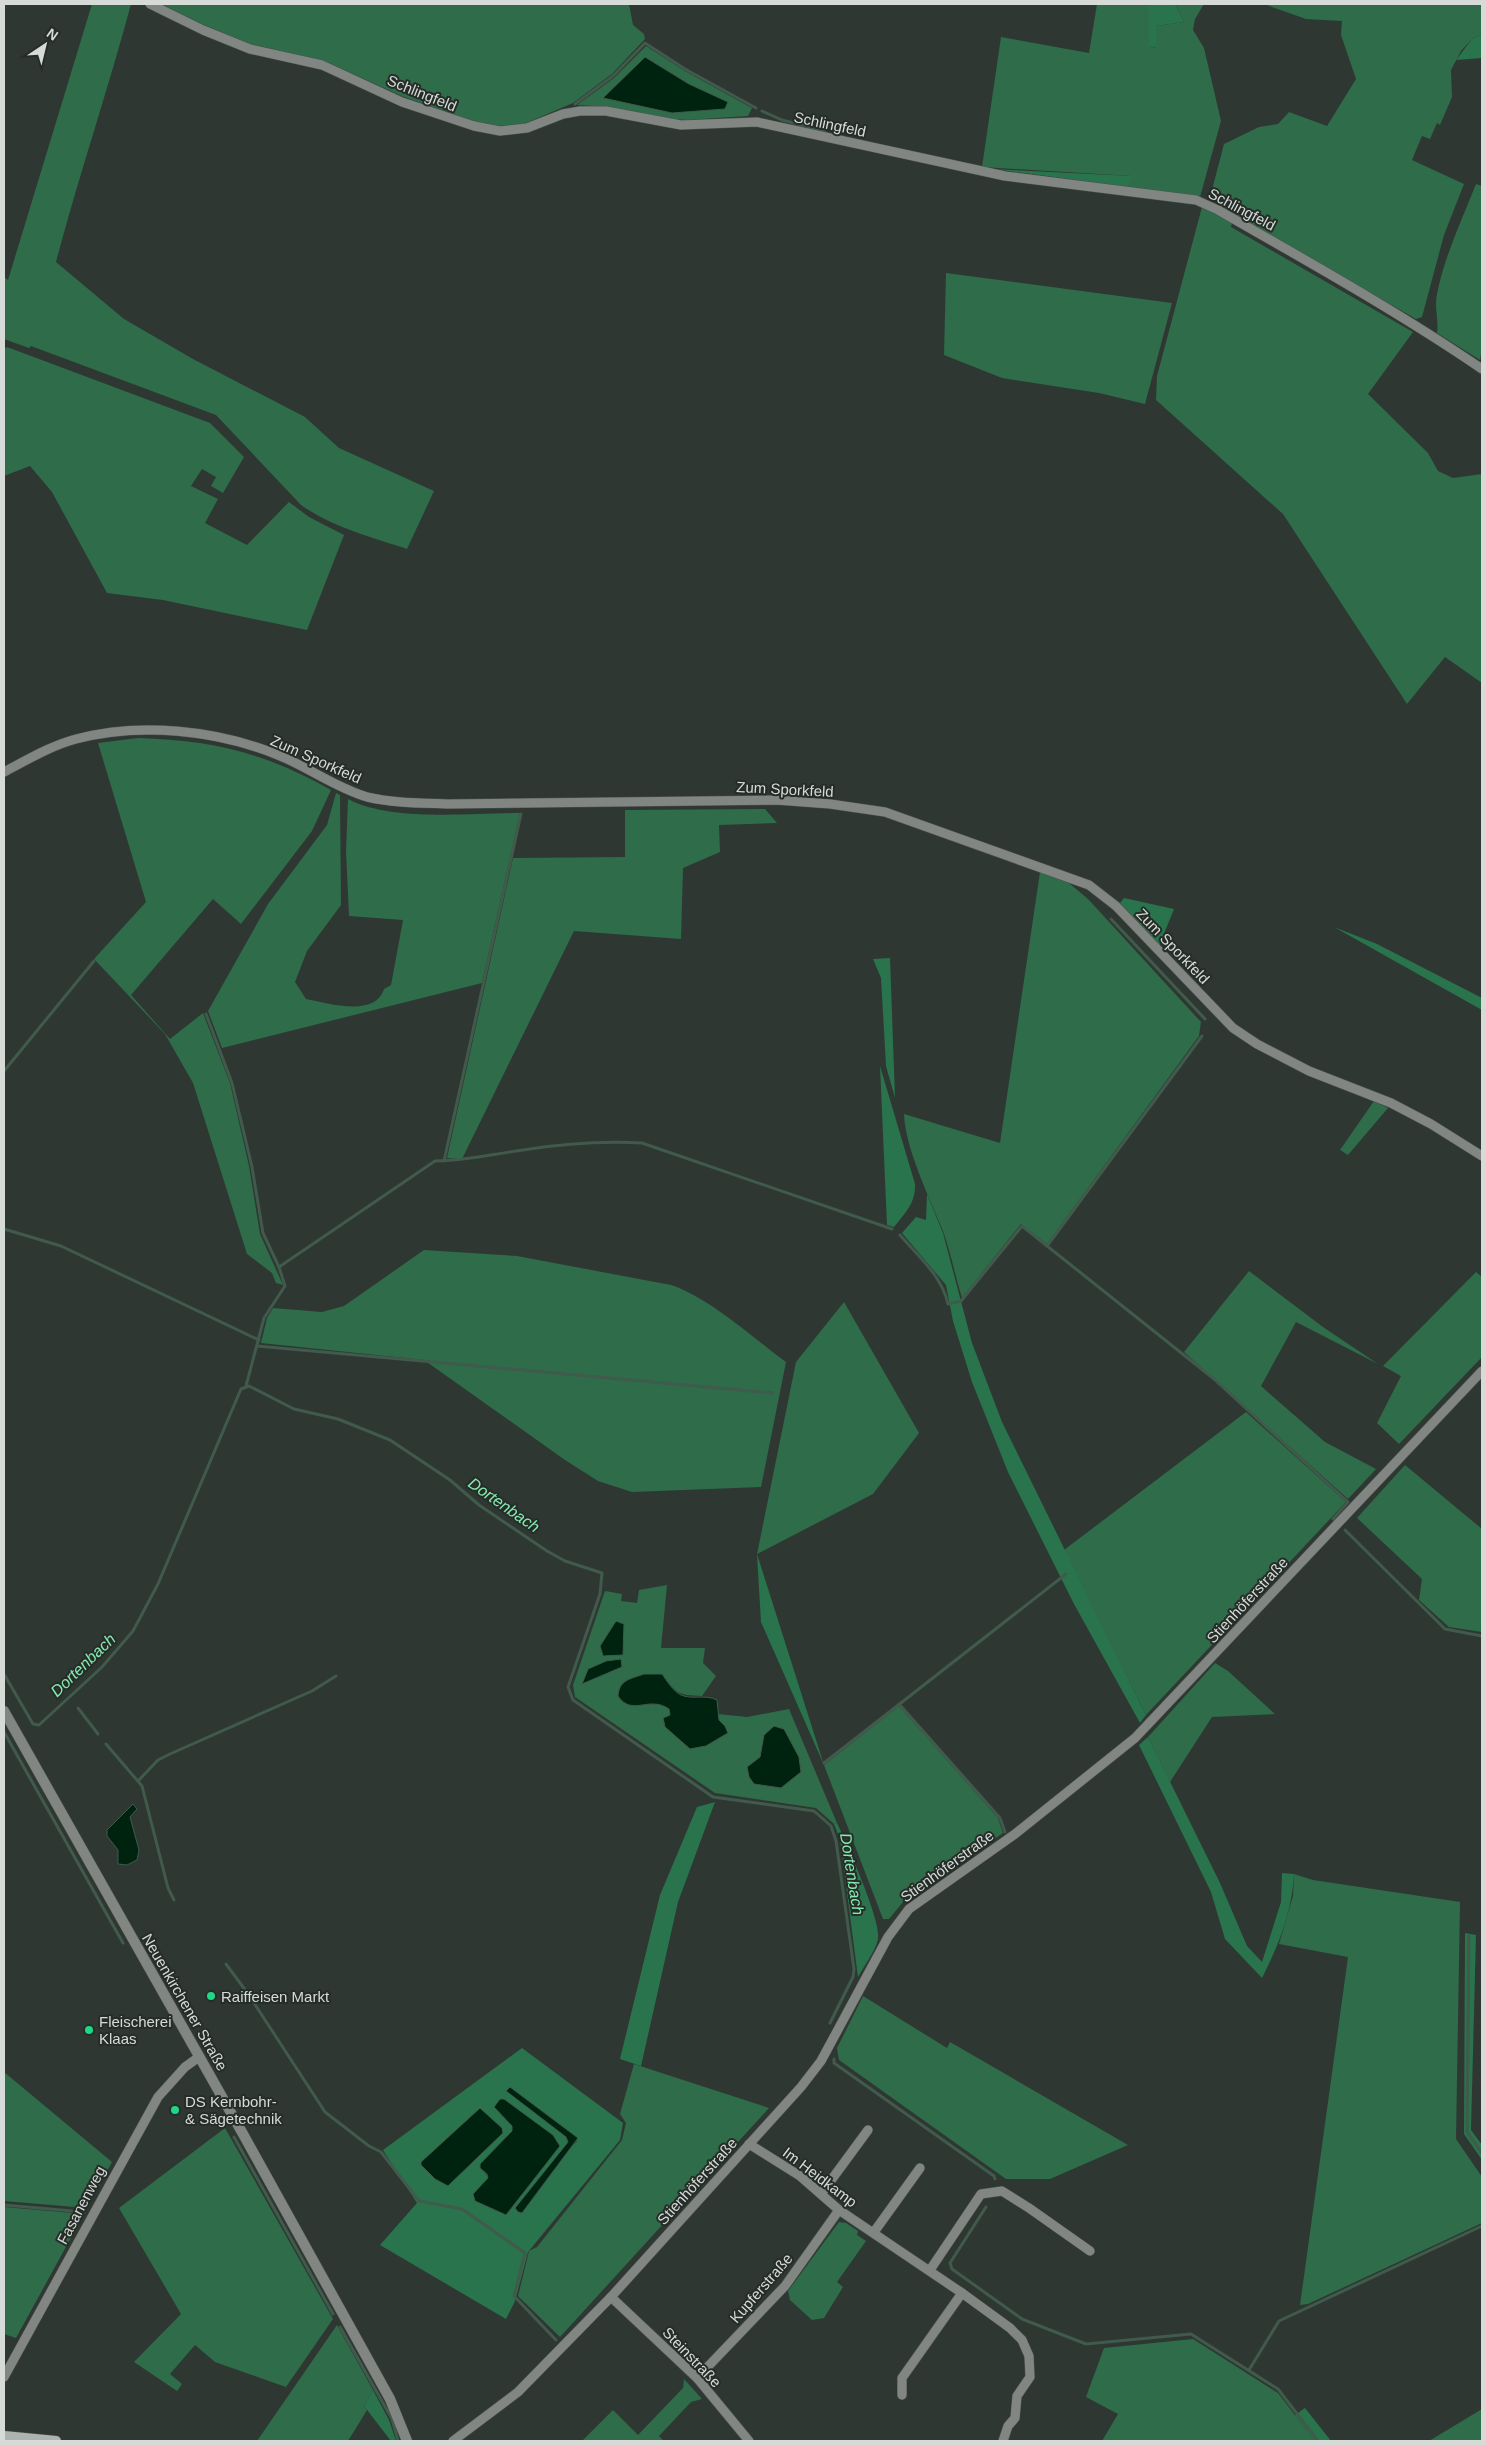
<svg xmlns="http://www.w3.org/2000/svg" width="1486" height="2445" viewBox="0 0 1486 2445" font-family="Helvetica,sans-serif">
<rect width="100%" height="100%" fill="#2f3732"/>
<g fill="#2e6c4a" fill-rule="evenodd">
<path d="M92,4H131C108,90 79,175 56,262L124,319L193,359L305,417L339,448L434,491L407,549C371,537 332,527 301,505L216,415L31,346L29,348L4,339V277L8,280Z"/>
<polygon points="161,4 629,4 633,25 644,34 645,39 612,74 573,103 524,124 499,126 476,122 404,97 324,61 250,44 204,25"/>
<polygon points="1097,4 1149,4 1149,46 1156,48 1156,26 1184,22 1175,4 1204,4 1195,19 1193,30 1204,48 1221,121 1200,197 1129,187 1131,176 982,167 1001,37 1089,53"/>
<polygon points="1264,4 1482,4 1482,34 1472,39 1461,51 1451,70 1452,97 1440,125 1437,123 1430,139 1422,136 1412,160 1464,184 1444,235 1422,317 1416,319 1219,206 1213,186 1224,144 1259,127 1278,124 1289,112 1327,126 1356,79 1341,35 1342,21 1306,19"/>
<path d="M646,46L685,71L752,108L748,116L687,120L660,118L607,107L577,105L614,78ZM645,57L689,84L727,102L725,109Z"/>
<path d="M1476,184L1482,186V348L1480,360L1437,333C1439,320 1434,308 1437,294C1444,257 1462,220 1476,184Z"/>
<polygon points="1202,207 1232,223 1231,227 1413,332 1368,394 1428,453 1438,471 1453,478 1482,474 1482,683 1445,657 1407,704 1283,514 1156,400 1157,376"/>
<polygon points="946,273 1172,303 1145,404 1099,393 1002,378 944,355"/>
<polygon points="7,347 210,423 244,457 223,493 211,486 216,477 202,469 191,486 218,499 205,523 247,545 289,502 309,517 344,535 307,630 163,600 107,593 52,492 30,466 4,476 4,349"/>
<path d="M138,738C212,740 266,753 331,790L312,831L241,924L213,899L131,995L170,1039L203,1013L230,1083L249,1166L260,1234L283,1285L276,1283L272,1273L247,1254L193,1083L165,1034L94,959L146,902L98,743Z"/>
<path d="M336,793L340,795L341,905L307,951L295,982L306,999C327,1003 375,1018 384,989L391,985L403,920L349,916L346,851L348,799C391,822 471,813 520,813L482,983L222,1048L208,1011L268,904L327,825Z"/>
<polygon points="765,809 777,823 719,825 720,852 683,868 681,939 574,931 462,1159 447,1158 513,858 625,857 625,810"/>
<path d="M1040,872L1069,883L1088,899L1201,1022L1199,1036L1047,1244L1021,1224L962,1298C955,1276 951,1253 943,1231C930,1199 905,1148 904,1114L1000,1143Z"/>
<polygon points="1374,1101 1388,1108 1348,1155 1340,1150"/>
<path d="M424,1250L517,1256L671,1285C710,1298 753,1338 786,1362L761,1487L632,1492L598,1481L565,1460L424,1360L261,1343L267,1318L273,1308L322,1312L344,1306Z"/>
<polygon points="1249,1271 1323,1327 1378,1364 1296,1322 1261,1386 1325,1442 1376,1469 1348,1499 1184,1352"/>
<polygon points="1476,1272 1482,1277 1482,1357 1399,1444 1377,1423 1401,1376 1383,1366"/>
<polygon points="844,1302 919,1433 873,1494 757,1554 796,1362"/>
<polygon points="1246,1412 1346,1502 1146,1715 1064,1550"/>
<polygon points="1405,1465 1482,1529 1482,1632 1449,1627 1419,1600 1422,1579 1357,1518"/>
<path d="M667,1585L661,1648H705L703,1663L716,1676L702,1696C677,1695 677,1694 662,1674L618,1696C632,1717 649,1695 669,1709L670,1716L725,1726L719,1720L718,1714L747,1717L789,1709L837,1823L834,1824L816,1808L715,1793L575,1697L573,1685L605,1591L622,1594L621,1601L637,1603L639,1590ZM764,1735L781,1788L760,1757Z"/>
<polygon points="1215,1663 1228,1671 1275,1714 1212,1717 1170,1782 1148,1737"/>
<polygon points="899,1706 998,1818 1003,1833 903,1902 889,1919 883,1919 824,1765"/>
<polygon points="1294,1874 1313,1880 1460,1902 1456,2139 1482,2177 1482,2223 1308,2304 1300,2305 1348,1957 1279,1944 1293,1896"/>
<polygon points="863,1996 947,2048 950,2042 1128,2145 1050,2179 1006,2179 839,2060 837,2048"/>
<polygon points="634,2064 769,2108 560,2337 518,2296 529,2251 537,2247 622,2140 626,2123 620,2114"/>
<polygon points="4,2072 112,2162 87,2208 4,2201"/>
<polygon points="225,2128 333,2319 286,2387 215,2362 195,2345 170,2374 182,2384 177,2391 134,2362 181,2314 119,2208"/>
<polygon points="4,2207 84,2214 16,2338 4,2334"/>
<polygon points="839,2222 846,2223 858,2231 857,2235 866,2241 837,2282 843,2287 824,2318 812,2320 790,2300 788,2291"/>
<polygon points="337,2325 373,2390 364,2406 367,2410 348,2441 257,2441"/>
<polygon points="1193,2339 1278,2393 1315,2441 1102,2441 1118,2414 1086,2397 1104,2348"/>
<polygon points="684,2379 702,2399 691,2402 659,2436 664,2441 582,2441 613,2410 638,2435 683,2388"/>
<polygon points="1482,2409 1482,2441 1429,2441"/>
</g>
<g fill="#29744d" fill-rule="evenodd">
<polygon points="1149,4 1175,4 1184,22 1156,26 1157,48 1149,46"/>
<polygon points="1482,34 1482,58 1456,60 1472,39"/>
<polygon points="993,169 1132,176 1129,187"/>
<polygon points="1124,898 1174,909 1159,946 1120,903"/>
<polygon points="1334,927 1377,944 1482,998 1482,1010"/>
<polygon points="890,958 895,1098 886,1066 881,978 873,959"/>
<path d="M880,1066L915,1184C916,1203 905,1213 894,1227L887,1225Z"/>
<polygon points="927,1194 943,1233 972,1343 1002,1422 1146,1715 1140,1723 1074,1604 1008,1472 972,1382 953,1321 946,1285 902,1233 916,1217 926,1220"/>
<polygon points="757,1554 824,1765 761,1622"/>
<path d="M1148,1737L1220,1883L1247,1946L1262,1962L1281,1902L1282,1873L1294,1874C1292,1912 1279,1944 1262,1978L1225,1939L1211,1892L1139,1745Z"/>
<polygon points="715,1802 678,1902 641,2066 620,2059 660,1895 697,1807"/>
<path d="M837,1823C846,1842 882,1922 878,1939C875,1952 864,1966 858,1977L840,1839L834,1824Z"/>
<polygon points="1465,1933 1476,1935 1471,2130 1482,2145 1482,2160 1464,2134"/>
<path d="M522,2048L623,2123L620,2140L528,2252L515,2301L506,2319L380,2245L417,2203L383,2150ZM494,2107L560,2146L506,2215L475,2201L473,2194L488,2178L480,2164L512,2131V2126ZM566,2137L577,2141L515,2208L564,2149L568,2142Z"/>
<polygon points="373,2390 389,2420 396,2441 391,2441 364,2406"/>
<polygon points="1305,2408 1331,2441 1315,2441 1295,2415"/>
</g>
<g fill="#002310" stroke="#405a4c">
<polygon points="645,57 689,84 728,102 725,109 672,113 603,98"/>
<polygon points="616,1621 624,1624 623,1655 603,1656 600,1646"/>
<polygon points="621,1659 622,1667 582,1684 588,1669 606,1661"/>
<path d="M644,1674H662C667,1681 673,1691 681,1695C692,1700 705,1694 717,1700L719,1720L725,1726L728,1733L706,1746L690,1749L665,1727L663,1718L670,1715L669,1709C649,1695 632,1717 618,1696C619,1680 630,1679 644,1674Z"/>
<polygon points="774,1726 784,1729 799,1757 801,1772 781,1788 754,1784 749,1777 747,1767 760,1757 764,1735"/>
<polygon points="133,1804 137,1809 130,1817 139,1850 137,1860 127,1865 118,1864 118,1850 107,1836 107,1830"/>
<polygon points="510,2087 578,2138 522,2213 518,2212 515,2208 568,2142 566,2137 506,2091"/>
<polygon points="500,2099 504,2099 553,2135 560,2146 506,2215 475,2201 473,2194 488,2178 487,2174 480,2168 480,2164 512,2131 512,2126 494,2107"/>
<polygon points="480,2108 502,2128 503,2133 448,2186 435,2179 421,2165 421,2162"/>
</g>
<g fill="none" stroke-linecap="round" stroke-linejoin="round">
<g stroke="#405a4c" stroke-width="3">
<polyline points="575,104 613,76 645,43 685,69 756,108"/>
<polyline points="762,111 782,120 825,131"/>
<polyline points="1111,919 1205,1019"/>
<polyline points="206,1014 232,1083 252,1167 263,1233 279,1267"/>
<polyline points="4,1071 94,961"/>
<polyline points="444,1161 521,814"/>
<polyline points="4,1229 61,1246 259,1340"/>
<path d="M900,1235C918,1256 942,1276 948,1304L961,1301L1022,1226L1214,1379L1348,1502L1333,1519"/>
<polyline points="1047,1246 1202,1036"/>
<polyline points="257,1346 773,1393"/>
<path d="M246,1386L264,1318L285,1286L279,1267L435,1161C466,1161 493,1154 523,1150C561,1144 603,1141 642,1143L892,1229"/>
<polyline points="1345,1530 1445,1629 1482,1636"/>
<polyline points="4,1674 33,1724 39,1725 102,1667 133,1631 158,1584 241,1389 249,1386 294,1409 338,1419 390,1440 450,1480 479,1505 547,1551 565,1561 602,1573 600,1594 568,1687 573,1700 713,1797 814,1811 831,1826 836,1841 854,1969 853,1977 830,2023"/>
<polyline points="899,1704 1000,1818 1005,1832"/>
<polyline points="78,1708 98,1734"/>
<polyline points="4,1732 123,1943"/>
<polyline points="106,1744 142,1786 168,1888 174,1900"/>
<polyline points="824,1763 1066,1574"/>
<polyline points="138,1781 158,1760 170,1754 312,1691 336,1676"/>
<polyline points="1469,1936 1467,2132 1482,2153"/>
<polyline points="226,1964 246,1991"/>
<polyline points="254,2003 325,2112 369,2146 381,2152 419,2201 462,2209 525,2253 514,2296 556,2340"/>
<polyline points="834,2059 834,2063 994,2176 995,2179"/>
<polyline points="234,2137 333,2314"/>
<polyline points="4,2205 84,2212"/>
<polyline points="986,2207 950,2263 952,2269 1022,2319 1086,2344 1191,2334 1278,2389 1318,2441"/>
<polyline points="340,2327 392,2419 398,2441"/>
<polyline points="1249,2370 1279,2321 1482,2226"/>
</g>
<g stroke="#4d5550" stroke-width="10">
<g id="minor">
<path d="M150,4L203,30L250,49L322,65L402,102L474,126L500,131L527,128L563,114L580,111H606L681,125L757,122L1005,176L1196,200L1218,210C1307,261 1397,311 1482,369"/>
<path d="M4,772C27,760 50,746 76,739C140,722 217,730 278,755C308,767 336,788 367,797C393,803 420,803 447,804L776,800L830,804L885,812L1089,885L1116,906L1233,1028L1257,1044L1309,1071L1391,1103L1431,1124L1482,1156"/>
<polyline points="749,2144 800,2176 839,2210 962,2293 1010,2328 1022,2340 1029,2356 1030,2377 1017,2396 1015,2418 1008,2426 1003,2441"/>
<polyline points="821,2194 868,2130"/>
<polyline points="874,2232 920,2168"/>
<polyline points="930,2270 981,2194 1002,2191 1029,2208 1090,2251"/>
<polyline points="611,2297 697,2378 749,2441"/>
<polyline points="4,2377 158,2097 185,2067 199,2057"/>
<polyline points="697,2378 785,2286 839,2210"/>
<polyline points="902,2395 902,2378 962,2293"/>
<polyline points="453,2441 518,2392 611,2297 801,2087 821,2061 888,1937 909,1909 1015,1834 1135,1738 1482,1371"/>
</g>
</g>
<g stroke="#4d5550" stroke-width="11">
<polyline id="tertiary" points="4,1711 243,2134 390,2399 407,2441"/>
</g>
<g stroke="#4d5550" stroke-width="11">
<polyline id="secondary" points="4,2436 56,2441"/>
</g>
<use href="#minor" stroke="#828683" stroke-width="9"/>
<use href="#tertiary" stroke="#828683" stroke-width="10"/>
<use href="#secondary" stroke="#adb3af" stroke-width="10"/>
</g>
<g fill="#1fd887" stroke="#262d28" stroke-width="2">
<circle cx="211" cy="1996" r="5"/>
<circle cx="89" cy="2030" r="5"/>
<circle cx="175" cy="2110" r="5"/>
</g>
<g text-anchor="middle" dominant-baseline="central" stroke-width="4" stroke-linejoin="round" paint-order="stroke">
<g font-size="15" fill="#d6dbd8" stroke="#262d28">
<text transform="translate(422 93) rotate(22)">Schlingfeld</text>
<text transform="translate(830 124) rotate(12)">Schlingfeld</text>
<text transform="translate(1242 209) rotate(28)">Schlingfeld</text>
<text transform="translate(316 759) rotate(24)">Zum Sporkfeld</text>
<text transform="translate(785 789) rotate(3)">Zum Sporkfeld</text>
<text transform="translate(1173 946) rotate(46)">Zum Sporkfeld</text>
<text transform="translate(1247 1600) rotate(-47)">Stienhöferstraße</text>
<text transform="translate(947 1866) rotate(-36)">Stienhöferstraße</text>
<text transform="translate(185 2002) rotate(60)">Neuenkirchener Straße</text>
<text transform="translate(820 2177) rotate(37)">Im Heidkamp</text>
<text transform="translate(697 2181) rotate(-48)">Stienhöferstraße</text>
<text transform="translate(81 2205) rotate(-62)">Fasanenweg</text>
<text transform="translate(761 2288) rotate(-49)">Kupferstraße</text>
<text transform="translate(692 2357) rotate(46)">Steinstraße</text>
</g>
<g font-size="15" fill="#d6dbd8" stroke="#262d28" text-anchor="start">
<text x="221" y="1996">Raiffeisen Markt</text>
<text x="99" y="2021">Fleischerei<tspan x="99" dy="17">Klaas</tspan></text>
<text x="185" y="2101">DS Kernbohr-<tspan x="185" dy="17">&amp; Sägetechnik</tspan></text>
</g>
<g font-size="16" font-style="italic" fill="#85eab0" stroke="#262d28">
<text transform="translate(504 1505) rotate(35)">Dortenbach</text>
<text transform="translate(83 1665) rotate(-44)">Dortenbach</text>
<text transform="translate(852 1874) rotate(81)">Dortenbach</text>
</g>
</g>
<rect width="1486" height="2445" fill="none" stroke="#d6dbd8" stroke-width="10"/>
<g transform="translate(45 45) rotate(35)" stroke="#262d28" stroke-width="4" paint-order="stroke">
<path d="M0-4L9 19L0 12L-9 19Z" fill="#d6dbd8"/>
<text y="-8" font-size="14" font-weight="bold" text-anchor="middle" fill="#d6dbd8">N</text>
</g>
</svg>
